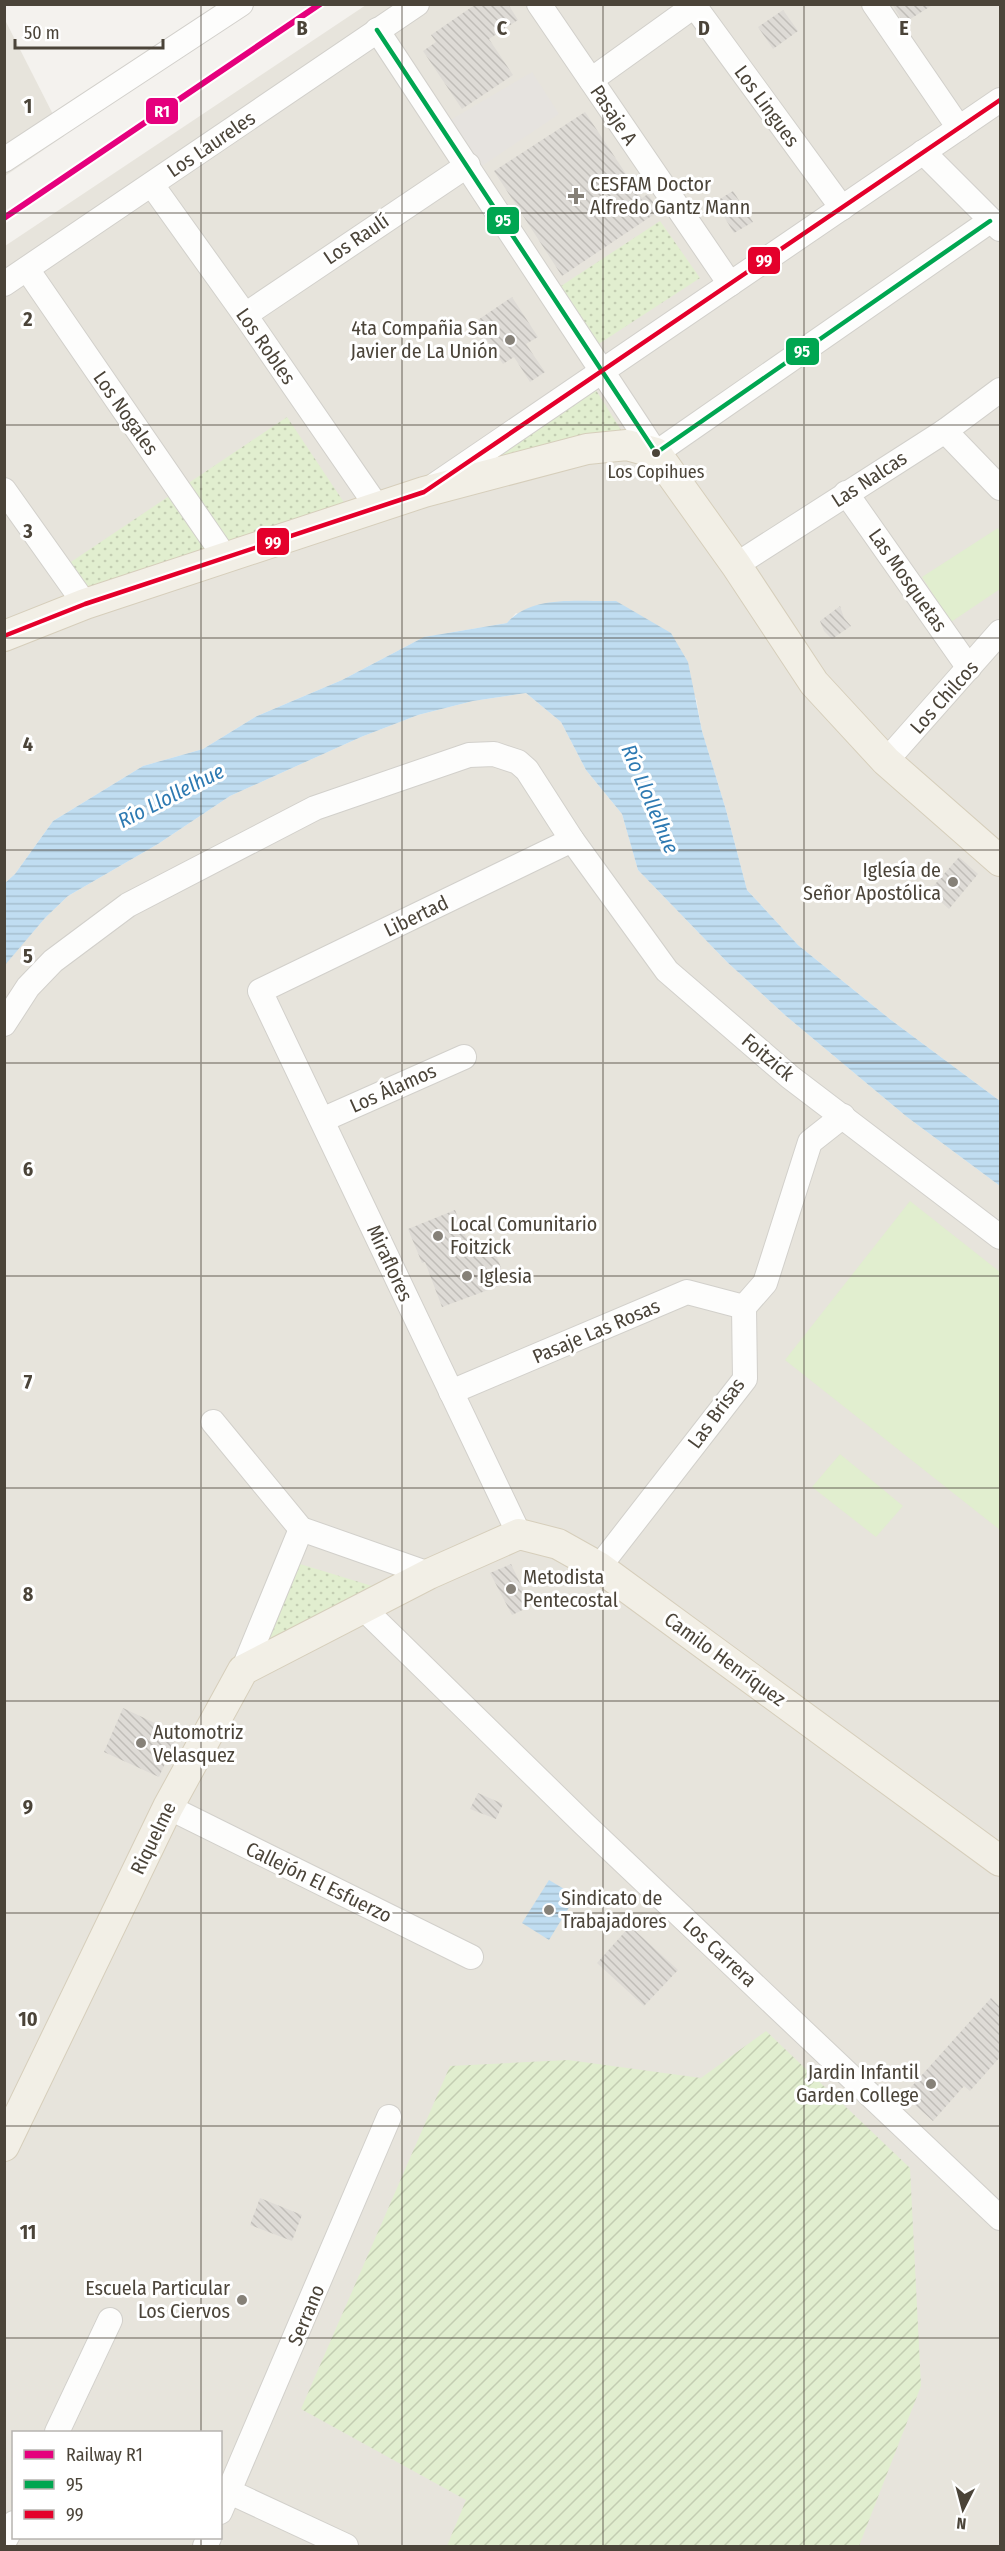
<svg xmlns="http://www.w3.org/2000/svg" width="1005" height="2551" viewBox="0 0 1005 2551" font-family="'Fira Sans Condensed',sans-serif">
<defs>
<pattern id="grass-dots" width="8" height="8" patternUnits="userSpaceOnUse" patternTransform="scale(1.5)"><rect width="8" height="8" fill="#e1eecf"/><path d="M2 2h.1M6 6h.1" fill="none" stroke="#c3cdb2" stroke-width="1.8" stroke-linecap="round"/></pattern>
<pattern id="garden-furrows" width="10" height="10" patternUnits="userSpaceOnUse" patternTransform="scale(1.5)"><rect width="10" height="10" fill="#e1eecf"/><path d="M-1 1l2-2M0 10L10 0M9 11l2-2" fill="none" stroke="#c3cdb2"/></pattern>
<pattern id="water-rules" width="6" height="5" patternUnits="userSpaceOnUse" patternTransform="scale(1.5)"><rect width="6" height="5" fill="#c0ddf1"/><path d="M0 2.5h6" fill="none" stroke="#a6bfcf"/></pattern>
<pattern id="building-back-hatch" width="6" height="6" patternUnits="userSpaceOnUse" patternTransform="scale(1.5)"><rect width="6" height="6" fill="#dedbd6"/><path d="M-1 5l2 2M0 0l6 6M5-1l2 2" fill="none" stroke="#c0bdb8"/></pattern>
</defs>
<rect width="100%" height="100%" fill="#f4f2ee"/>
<g fill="#e7e4dc" fill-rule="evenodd">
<polygon points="366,5 1000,5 1000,1101 891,1020 798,945 747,890 726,810 702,731 696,698 516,613 507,623 424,637 342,680 257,716 203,749 143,766 53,821 15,874 5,883 5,246"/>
<polygon points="4,18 64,136 5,176 4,176"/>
<path d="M526,693L561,722L586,770L622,814L638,870L727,962L786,1016L907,1117L1000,1186V2546H5L4,965L45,918L68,896L158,844L230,796L361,737L418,715L473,701ZM14,2432H220V2538H14Z"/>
</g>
<g fill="url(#grass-dots)">
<polygon points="660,221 700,278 594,347 555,290"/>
<polygon points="594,387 621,430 468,468"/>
<polygon points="287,417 349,510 76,602 56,572"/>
<polygon points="300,1564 372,1586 273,1648 265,1644"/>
</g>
<polygon fill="url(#garden-furrows)" points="766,2031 910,2168 921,2386 859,2546 447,2546 466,2500 301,2409 450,2066 568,2060 701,2078"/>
<g fill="#e1eecf">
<polygon points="998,528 1000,532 1000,589 951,622 922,577"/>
<polygon points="910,1201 1000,1272 1000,1530 785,1360"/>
<polygon points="840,1454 903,1506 876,1537 812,1487"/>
</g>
<polygon fill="#e6e3df" points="532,72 559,114 479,168 447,122"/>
<g fill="url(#water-rules)">
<path d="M616,601L671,633L688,662L702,731L726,810L747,890L798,945L891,1020L1000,1101V1186L907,1117L786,1016L727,962L638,870L622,814L586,770L561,722L526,693L473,701L418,715L361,737L230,796L158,844L68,896L45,918L5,965V883L15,874L53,821L143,766L203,749L257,716L342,680L424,637L507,623C532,594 581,602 616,601Z"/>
<polygon points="549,1880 576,1896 549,1940 522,1923"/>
</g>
<g fill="url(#building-back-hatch)">
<polygon points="476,4 508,4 518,20 489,39 513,75 462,109 423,51 436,42 431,35"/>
<polygon points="892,4 934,4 904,23"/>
<polygon points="783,10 798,31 773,49 758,27"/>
<polygon points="585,112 642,198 648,194 659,211 562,276 494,171"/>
<polygon points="733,191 753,222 734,233 715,202"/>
<polygon points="512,297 538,337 526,344 545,372 530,382 514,357 503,364 475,322"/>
<polygon points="840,606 844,618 851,626 832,639 824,631 820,621"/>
<polygon points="959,857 978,874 949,909 929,891"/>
<polygon points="455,1210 472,1252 492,1245 507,1283 442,1307 425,1262 422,1263 408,1229"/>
<polygon points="511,1564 531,1606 512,1615 490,1573"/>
<polygon points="123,1708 178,1734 159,1777 104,1752"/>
<polygon points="478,1793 503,1804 496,1819 470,1809"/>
<polygon points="630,1926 678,1970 644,2006 597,1963"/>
<polygon points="991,1998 1000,2007 1000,2057 970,2091 964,2086 933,2121 904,2095"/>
<polygon points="260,2198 302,2215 292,2241 250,2225"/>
</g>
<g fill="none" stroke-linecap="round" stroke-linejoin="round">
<g stroke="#d2d0cb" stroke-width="26">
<g id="minor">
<polyline points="539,4 730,284"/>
<polyline points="693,4 842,208"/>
<polyline points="874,4 959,128"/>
<polyline points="377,30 656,453 990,221"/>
<polyline points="591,80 694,6"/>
<polyline points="923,152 1000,229"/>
<polyline points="4,160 241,4"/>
<polyline points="152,185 245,315 378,508"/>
<polyline points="27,269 225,557"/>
<polyline points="4,284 417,4"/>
<polyline points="245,315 468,165"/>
<polyline points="945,431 1000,488"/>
<polyline points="435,485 1000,100"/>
<polyline points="4,490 85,604"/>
<polyline points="846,493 969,668"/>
<polyline points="736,565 945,431 1000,390"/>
<polyline points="886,761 1000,632"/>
<polyline points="4,1024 28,987 53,961 128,905 315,808 469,755 494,754 518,762 527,770 572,840 667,971 790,1077 1000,1237"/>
<polyline points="322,1120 464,1057"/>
<polyline points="451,1392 687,1292 744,1307"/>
<polyline points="213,1422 301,1529 429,1574"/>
<polyline points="519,1534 260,991 572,840"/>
<polyline points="599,1567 745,1379 744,1307 765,1283 810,1142 843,1116"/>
<polyline points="363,1608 583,1823 1000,2218"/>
<polyline points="243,1670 301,1529"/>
<polyline points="168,1807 471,1957"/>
<polyline points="57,2432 110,2320"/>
<polyline points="230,2492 346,2546"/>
<polyline points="220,2512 389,2117"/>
<polyline points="4,2542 14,2523"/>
<polyline points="205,2546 209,2538"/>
</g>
</g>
<g stroke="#d6cebb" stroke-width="32">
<g id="major">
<polyline points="4,636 85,604 424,492 587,449 627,445 656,453 736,565 814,683 886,761 1000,861"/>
<polyline points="4,2146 168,1807 243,1670 429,1574 519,1534 558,1544 599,1567 1000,1861"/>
</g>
</g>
<use href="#minor" stroke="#fdfdfc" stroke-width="24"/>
<use href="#major" stroke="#f2efe6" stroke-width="30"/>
<g stroke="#fff" stroke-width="9">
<polyline id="bus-1" points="377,30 656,453 990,221"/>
</g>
<g stroke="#fff" stroke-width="9">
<polyline id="bus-2" points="4,636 85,604 424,492 1000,100"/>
</g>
<use href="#bus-1" stroke="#00a651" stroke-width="4.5"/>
<use href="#bus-2" stroke="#e4002b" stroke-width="4.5"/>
<g stroke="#fff" stroke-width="10">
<polyline id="rail-1" points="4,218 320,4"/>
</g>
<use href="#rail-1" stroke="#e5007d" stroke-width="6"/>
</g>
<path fill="none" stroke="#4b4439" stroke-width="1.5" stroke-opacity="0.55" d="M201,4V2432M402,4V2546M603,4V2546M804,4V2546M4,213H1000M4,425H1000M4,638H1000M4,850H1000M4,1063H1000M4,1276H1000M4,1488H1000M4,1701H1000M4,1913H1000M4,2126H1000M4,2338H1000M201,2538V2546"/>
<g fill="#868178" stroke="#fff" stroke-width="2">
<path d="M573 187h6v6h6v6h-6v6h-6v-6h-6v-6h6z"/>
<circle cx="510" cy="340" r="6"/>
<circle cx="953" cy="882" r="6"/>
<circle cx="438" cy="1236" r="6"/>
<circle cx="467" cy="1276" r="6"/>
<circle cx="511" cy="1589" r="6"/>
<circle cx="141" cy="1743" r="6"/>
<circle cx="549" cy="1910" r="6"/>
<circle cx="931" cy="2084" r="6"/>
<circle cx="242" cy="2300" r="6"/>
</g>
<circle fill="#4b4439" stroke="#fff" stroke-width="2" cx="656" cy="453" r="5"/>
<g text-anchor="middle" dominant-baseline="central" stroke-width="6" stroke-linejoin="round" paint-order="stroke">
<g font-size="18" fill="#4b4439" stroke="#fff">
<text x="656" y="472">Los Copihues</text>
</g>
<g font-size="20" fill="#4b4439" stroke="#fff">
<text transform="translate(767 106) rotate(54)">Los Lingues</text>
<text transform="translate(614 115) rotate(56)">Pasaje A</text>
<text transform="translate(211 144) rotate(-34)">Los Laureles</text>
<text transform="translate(356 239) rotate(-34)">Los Raulí</text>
<text transform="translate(266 346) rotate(55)">Los Robles</text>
<text transform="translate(126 413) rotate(55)">Los Nogales</text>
<text transform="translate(869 479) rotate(-33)">Las Nalcas</text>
<text transform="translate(908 580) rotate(55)">Las Mosquetas</text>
<text transform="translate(944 697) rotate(-48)">Los Chilcos</text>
<text transform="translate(416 916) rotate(-26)">Libertad</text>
<text transform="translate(768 1057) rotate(40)">Foitzick</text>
<text transform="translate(393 1088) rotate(-24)">Los Álamos</text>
<text transform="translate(390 1263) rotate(65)">Miraflores</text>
<text transform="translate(596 1331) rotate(-23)">Pasaje Las Rosas</text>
<text transform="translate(716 1413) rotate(-54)">Las Brisas</text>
<text transform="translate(725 1659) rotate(36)">Camilo Henríquez</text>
<text transform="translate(153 1838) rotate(-64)">Riquelme</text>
<text transform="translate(319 1882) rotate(26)">Callejón El Esfuerzo</text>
<text transform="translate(720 1952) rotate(43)">Los Carrera</text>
<text transform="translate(306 2315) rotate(-67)">Serrano</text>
</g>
<g font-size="20" fill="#4b4439" stroke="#fff" text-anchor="start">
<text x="590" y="184">CESFAM Doctor<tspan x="590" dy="23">Alfredo Gantz Mann</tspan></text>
<text x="498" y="328" text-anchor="end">4ta Compañia San<tspan x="498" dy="23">Javier de La Unión</tspan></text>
<text x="941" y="870" text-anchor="end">Iglesía de<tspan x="941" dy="23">Señor Apostólica</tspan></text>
<text x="450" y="1224">Local Comunitario<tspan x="450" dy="23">Foitzick</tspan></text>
<text x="479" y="1276">Iglesia</text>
<text x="523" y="1577">Metodista<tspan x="523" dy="23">Pentecostal</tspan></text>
<text x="153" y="1732">Automotriz<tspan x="153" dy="23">Velasquez</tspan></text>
<text x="561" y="1898">Sindicato de<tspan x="561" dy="23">Trabajadores</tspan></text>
<text x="919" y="2072" text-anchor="end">Jardin Infantil<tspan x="919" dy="23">Garden College</tspan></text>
<text x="230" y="2288" text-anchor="end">Escuela Particular<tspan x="230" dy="23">Los Ciervos</tspan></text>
</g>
<g font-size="21" font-style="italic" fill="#2e7ab2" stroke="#fff">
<text transform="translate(171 796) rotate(-27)">Río Llollelhue</text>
<text transform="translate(650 799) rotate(67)">Río Llollelhue</text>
</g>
</g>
<g font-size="20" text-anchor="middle" font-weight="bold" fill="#4b4439" stroke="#fff" stroke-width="6" stroke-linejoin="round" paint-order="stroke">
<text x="302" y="35">B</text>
<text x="502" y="35">C</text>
<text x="704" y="35">D</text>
<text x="904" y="35">E</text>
<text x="28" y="113">1</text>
<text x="28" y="326">2</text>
<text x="28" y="538">3</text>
<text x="28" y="751">4</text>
<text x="28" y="963">5</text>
<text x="28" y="1176">6</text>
<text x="28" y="1389">7</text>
<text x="28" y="1601">8</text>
<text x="28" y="1814">9</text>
<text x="28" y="2026">10</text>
<text x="28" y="2239">11</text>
</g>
<g stroke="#fff" stroke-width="2">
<rect x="145" y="97" width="34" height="28" rx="6" fill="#e5007d"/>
<rect x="486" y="206" width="34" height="29" rx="6" fill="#00a651"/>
<rect x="747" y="246" width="34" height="29" rx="6" fill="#e4002b"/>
<rect x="785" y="337" width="35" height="29" rx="6" fill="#00a651"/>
<rect x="256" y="527" width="34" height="29" rx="6" fill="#e4002b"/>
</g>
<g font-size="16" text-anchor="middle" font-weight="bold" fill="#fff">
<text x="162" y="117">R1</text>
<text x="503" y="226">95</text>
<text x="764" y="266">99</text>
<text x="802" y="357">95</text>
<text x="273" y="548">99</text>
</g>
<rect width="1005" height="2551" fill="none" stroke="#4b4439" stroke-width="12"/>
<rect x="12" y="2431" width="210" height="108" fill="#ffffff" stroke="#b7b4b0" stroke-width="1.5"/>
<rect x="24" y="2450" width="30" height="9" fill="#e5007d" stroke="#b7b4b0" stroke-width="1.5"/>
<text x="66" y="2461" font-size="18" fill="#4b4439">Railway R1</text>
<rect x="24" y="2480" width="30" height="9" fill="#00a651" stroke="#b7b4b0" stroke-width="1.5"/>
<text x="66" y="2491" font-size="18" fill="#4b4439">95</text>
<rect x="24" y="2510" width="30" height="9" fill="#e4002b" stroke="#b7b4b0" stroke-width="1.5"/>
<text x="66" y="2521" font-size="18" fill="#4b4439">99</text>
<g transform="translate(963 2509) rotate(186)" stroke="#ffffff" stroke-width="4.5" paint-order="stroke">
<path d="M0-4.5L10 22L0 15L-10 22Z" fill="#4b4439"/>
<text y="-9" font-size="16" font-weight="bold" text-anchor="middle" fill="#4b4439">N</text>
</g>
<path d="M15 39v9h148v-9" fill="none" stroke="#4b4439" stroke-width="3"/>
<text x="24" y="39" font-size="18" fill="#4b4439" stroke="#ffffff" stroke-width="4.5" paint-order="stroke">50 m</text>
</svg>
